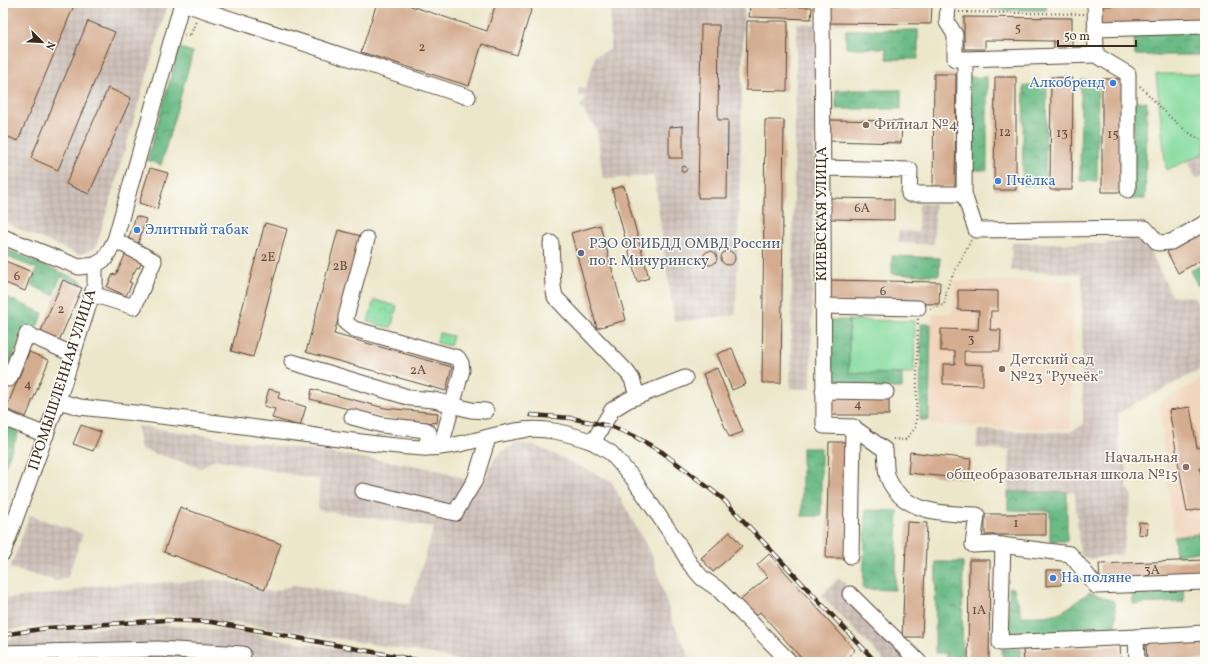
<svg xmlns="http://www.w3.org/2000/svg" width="1208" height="665" viewBox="0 0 1208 665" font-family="Vollkorn,serif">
<defs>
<pattern id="industrial-grid" width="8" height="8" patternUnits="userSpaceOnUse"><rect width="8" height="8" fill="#cec1ba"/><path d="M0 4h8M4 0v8" fill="none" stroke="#b2a69f"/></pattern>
<pattern id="forest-crowns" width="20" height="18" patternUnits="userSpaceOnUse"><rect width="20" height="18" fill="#6cbb86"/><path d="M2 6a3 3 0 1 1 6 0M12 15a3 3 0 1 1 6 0" fill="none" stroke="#5a986d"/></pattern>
<pattern id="park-crowns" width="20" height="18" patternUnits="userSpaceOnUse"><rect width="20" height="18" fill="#85db9f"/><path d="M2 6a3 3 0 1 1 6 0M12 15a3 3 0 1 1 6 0" fill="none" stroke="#74bc88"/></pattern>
</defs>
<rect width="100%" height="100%" fill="#fdfcf7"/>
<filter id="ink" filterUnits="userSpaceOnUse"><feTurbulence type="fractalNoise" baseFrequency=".025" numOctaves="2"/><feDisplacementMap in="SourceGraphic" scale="8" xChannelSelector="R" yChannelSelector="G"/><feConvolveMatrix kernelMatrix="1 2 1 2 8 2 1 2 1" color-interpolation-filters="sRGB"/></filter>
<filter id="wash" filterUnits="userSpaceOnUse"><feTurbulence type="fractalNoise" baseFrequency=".012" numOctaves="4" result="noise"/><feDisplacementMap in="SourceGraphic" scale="16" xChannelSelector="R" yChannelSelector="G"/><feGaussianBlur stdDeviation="0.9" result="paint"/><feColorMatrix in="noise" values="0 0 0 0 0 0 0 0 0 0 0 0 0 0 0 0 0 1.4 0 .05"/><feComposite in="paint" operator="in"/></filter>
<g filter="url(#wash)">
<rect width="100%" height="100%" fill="#ece7cb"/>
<g fill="#f1d5bd">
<polygon points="955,281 1074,281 1070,429 931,425 932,314 953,313"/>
<polygon points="1205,378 1205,533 1174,537 1159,402"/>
</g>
<g fill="url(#industrial-grid)">
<polygon points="3,3 168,3 96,248 79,255 3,222"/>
<polygon points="611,7 744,7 736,315 674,322 654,176 603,179 597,129 580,107 586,97 578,96 578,88 586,87 596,55 610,50"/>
<polygon points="797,23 815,24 811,389 790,388"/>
<polygon points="1205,153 1205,175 1196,179 1188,161"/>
<polygon points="919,204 935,204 934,244 898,243 899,231 918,232"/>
<polygon points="1136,237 1145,240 1172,296 1194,296 1205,325 1205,367 1118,413 1120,456 1127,467 1127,486 1132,496 1122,554 1089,559 1080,555 1075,492 1008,492 1010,450 976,448 978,430 1070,432 1083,425 1082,274 1011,271 1012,243 1105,244"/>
<polygon points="137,426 400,463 438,470 483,485 496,456 514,444 534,445 611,481 653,558 672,620 690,658 699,662 465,662 428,653 252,625 166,615 3,630 3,599 72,592 88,586 221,580 271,592 295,585 410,604 434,527 318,510 319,480 215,459 201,468 141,449"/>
<polygon points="30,515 83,534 67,578 56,581 10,568"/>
<polygon points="839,578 925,662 886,662 821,596"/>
<polygon points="167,625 238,632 349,651 396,662 3,662 3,641 18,637 64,630"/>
</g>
<g fill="#85db9f" stroke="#60825e">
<polygon points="1156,74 1205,74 1205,153 1166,170"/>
<polygon points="849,320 915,321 914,374 849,373"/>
</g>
<g fill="url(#forest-crowns)" stroke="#547252">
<rect x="991" y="3" width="55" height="7"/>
<polygon points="846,30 918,30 918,59 887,59 886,48 846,48"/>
<polygon points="1205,31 1205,55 1135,55 1134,34"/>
<polygon points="179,48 193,52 161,165 147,160"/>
<rect x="969" y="77" width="18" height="93"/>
<polygon points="1081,80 1098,80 1097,181 1080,181"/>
<polygon points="1024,86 1047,86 1045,186 1022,186"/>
<rect x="836" y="90" width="65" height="19"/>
<polygon points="1134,101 1147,102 1145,199 1131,199"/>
<polygon points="3,248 82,281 81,285 61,277 53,295 31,285 37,269 3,255"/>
<polygon points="892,256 940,258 939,275 892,274"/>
<polygon points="1205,263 1205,282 1198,286 1190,271"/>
<polygon points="3,296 43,313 36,329 26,325 7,371 3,369"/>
<polygon points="829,320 849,320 849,373 902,374 902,388 829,387"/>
<polygon points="921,324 931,324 929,420 920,420"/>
<polygon points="3,422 20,429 3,471"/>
<rect x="802" y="448" width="19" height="68"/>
<polygon points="1008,492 1067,492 1067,541 1050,541 1050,511 1008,510"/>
<polygon points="866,510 898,511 895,590 863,589"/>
<polygon points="1205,533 1205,551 1176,555 1174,537"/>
<polygon points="936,562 963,562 962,662 946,662 946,653 935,653"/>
<path d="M1009,587L1014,589L1022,616C1058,617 1061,614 1089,592L1114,601L1116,615L1115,632L1009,638Z"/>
<polygon points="1183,587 1184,602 1133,604 1132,590"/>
<polygon points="1002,649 1021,649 1021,662 1003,662"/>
</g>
<g fill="url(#park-crowns)" stroke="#60825e">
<polygon points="374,300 397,306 391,328 368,322"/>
<polygon points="439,333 453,336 450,346 437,343"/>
</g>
<g id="blocks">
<g fill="#d4ac8f">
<polygon points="3,3 75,3 18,141 3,135"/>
<polygon points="377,3 402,3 487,31 496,3 520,3 532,7 517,55 482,44 469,86 361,52"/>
<polygon points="1205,4 1205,24 1101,26 1101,6"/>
<polygon points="829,5 932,5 931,24 828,23"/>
<polygon points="750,6 812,7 811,19 749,17"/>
<polygon points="964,17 1072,18 1072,50 1054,50 1054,41 985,40 985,49 964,49"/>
<polygon points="88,21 115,32 58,170 31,158"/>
<polygon points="747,21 788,21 787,91 746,90"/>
<polygon points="701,25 719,25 718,120 728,120 727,198 698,198"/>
<polygon points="934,74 956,74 955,187 933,186"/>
<polygon points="995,77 1016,77 1016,190 994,190"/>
<polygon points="1051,77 1073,78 1072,190 1050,190"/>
<polygon points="1102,79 1124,79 1123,192 1102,192"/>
<polygon points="108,88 131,98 89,194 66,184"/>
<polygon points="765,120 784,120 781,383 762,383"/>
<polygon points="830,120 902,121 901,143 829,141"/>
<polygon points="683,126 683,158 669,158 669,127"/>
<polygon points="685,166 687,169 685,172 682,172 681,169 682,167"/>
<polygon points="150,168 168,173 157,209 139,203"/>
<polygon points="624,186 649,278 637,282 612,189"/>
<polygon points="830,198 894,199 894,220 829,219"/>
<polygon points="136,216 146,219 138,244 128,240"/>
<polygon points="265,223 287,229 253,357 231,351"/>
<polygon points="600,225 626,320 597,328 571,233"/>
<polygon points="338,230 361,236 334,334 452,367 446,391 306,352"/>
<polygon points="1205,231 1205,258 1178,273 1167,252"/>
<circle cx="728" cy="258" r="7"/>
<circle cx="710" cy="258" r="7"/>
<polygon points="126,253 142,261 139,268 137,267 129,282 132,283 126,296 107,287 113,274 116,275"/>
<polygon points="3,260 32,272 25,291 3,282"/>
<polygon points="63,280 82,288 59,341 40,333"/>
<polygon points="827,280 940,282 939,304 827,302"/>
<polygon points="958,290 998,291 998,311 991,311 990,330 1001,330 1000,351 964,351 964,364 983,365 983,385 943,384 943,364 955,364 955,351 941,351 941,329 978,330 979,311 958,310"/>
<polygon points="732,348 746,384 732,390 717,354"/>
<polygon points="29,352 49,360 26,417 6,409"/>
<polygon points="717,368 743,432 729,437 703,374"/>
<polygon points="269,389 280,392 278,398 306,407 300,426 272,418 275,409 264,406"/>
<polygon points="312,389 385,408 438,413 437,423 383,418 310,399"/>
<polygon points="828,394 889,395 889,415 827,415"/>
<polygon points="1190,407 1197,448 1205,446 1205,468 1200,468 1205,495 1205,508 1187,512 1169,410"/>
<polygon points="81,425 101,432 93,451 73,444"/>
<polygon points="829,442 849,442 847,558 826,558"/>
<polygon points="910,452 971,459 969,479 908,473"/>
<polygon points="180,507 281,544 265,589 164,552"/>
<rect x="985" y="514" width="61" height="21"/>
<polygon points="907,522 927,523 922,637 902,637"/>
<polygon points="1139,522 1148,523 1147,535 1138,534"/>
<polygon points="730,532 742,546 713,572 701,558"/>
<polygon points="769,554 855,650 844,662 805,662 760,612 752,618 738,602 768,577 757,565"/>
<polygon points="969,560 990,560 989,662 968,662"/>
<polygon points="1205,560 1205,578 1100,582 1099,564"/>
<polygon points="1046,570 1061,570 1061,585 1046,586"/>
<polygon points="1205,640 1205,660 1147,662 1146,644"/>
<polygon points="1120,645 1121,662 1024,662 1023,650"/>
</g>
</g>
</g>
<g filter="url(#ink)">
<use href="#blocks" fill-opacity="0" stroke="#564638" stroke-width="1"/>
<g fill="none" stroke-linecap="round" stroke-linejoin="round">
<g stroke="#564638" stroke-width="17">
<g id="minor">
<polyline points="182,3 468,97"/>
<path d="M822,3L824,426L853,427L885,450C886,459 885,470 888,478C902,513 945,514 977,515L973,545L993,544L1070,554L1096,586L1205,582"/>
<polyline points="948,3 947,22 955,35 955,59 965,59"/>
<polyline points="1095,29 1205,26"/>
<polyline points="1096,55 1128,74 1128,190"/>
<polyline points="822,168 910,170 909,194 964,194 965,59 1096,55 1095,3"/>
<polyline points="964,194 976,230 1145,228 1158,243 1171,242 1205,223"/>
<polyline points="3,237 79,267 95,265 105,259 115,240 182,3"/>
<polyline points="367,239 346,317 346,323 354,329 458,358 461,363 462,370 441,446"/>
<polyline points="551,243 553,286 555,297 627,372 632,379 637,396"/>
<polyline points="92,294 134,307 154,261 115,240"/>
<polyline points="823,306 918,308"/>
<polyline points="292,362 411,398 434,400 471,410 486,411"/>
<polyline points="3,376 9,379 27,334 72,354"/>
<polyline points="823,391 886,392"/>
<path d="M58,401L80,407C144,414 208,421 272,430C321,436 371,445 422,448C455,449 484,436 516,431C544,426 567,433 593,442L612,410L628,400L685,378"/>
<polyline points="352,417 382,425 426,430 429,433 426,448"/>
<polyline points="3,418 46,435"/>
<polyline points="593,442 611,453 632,477 677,542 690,564 702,578 718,589 790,662"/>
<polyline points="363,491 455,513 475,480 488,438"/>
<polyline points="1003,545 1000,643 1136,637"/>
<polyline points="3,553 58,401 95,285 95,265"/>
<polyline points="851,556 853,427"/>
<polyline points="850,594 919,662"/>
<polyline points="3,653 158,649 243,654"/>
<polyline points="1137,662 1136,637 1205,633"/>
</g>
</g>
<g stroke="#564638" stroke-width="2" stroke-dasharray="1 3" stroke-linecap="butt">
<polyline points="588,3 675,3"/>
<polyline points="959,12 1084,14"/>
<polyline points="184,35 190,36 196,21"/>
<path d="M1140,86C1160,106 1179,130 1205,142"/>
<polyline points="930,309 944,305 948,285 971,240"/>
<polyline points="893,439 905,440 916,427 918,319"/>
</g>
<use href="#minor" stroke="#fff" stroke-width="15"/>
<g stroke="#3b2a1e" stroke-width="4.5">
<g id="rail">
<polyline points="531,415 571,418 613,427 634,436 662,452 722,498 876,662"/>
<polyline points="3,635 47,628 167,620 212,622 427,662"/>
</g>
</g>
<use href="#rail" stroke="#fdfcf7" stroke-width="3" stroke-dasharray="9" stroke-linecap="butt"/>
</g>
</g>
<g fill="#3f7fe0" stroke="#fdfcf7" stroke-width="1.5">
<circle cx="1113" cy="83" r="4"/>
<circle cx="998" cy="181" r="4"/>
<circle cx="137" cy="230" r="4"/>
<circle cx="1053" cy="578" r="4"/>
</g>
<g fill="#8d6e63" stroke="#fdfcf7" stroke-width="1.5">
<circle cx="866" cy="125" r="4"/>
<circle cx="1002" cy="369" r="4"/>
<circle cx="1186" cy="467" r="4"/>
</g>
<circle fill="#5c6f8a" stroke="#fdfcf7" stroke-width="1.5" cx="581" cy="253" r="4"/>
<g text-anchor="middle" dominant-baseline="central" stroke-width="3" stroke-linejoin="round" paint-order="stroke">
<g font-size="13" fill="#614a3a">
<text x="1018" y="29">5</text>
<text x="422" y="48">2</text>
<text x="1005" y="133">12</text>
<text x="1062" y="134">13</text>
<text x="1113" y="135">15</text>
<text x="862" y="209">6А</text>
<text x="268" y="258">2Е</text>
<text x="340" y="267">2В</text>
<text x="17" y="277">6</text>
<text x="883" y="292">6</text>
<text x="61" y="310">2</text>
<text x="971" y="340">3</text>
<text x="418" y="371">2А</text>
<text x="28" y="385">4</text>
<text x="858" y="405">4</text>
<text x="1016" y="524">1</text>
<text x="1152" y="571">3А</text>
<text x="979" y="611">1А</text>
</g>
<g font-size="15" fill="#366cbe" stroke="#fdfcf7" text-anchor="start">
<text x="1105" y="83" text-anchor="end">Алкобренд</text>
<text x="1006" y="181">Пчёлка</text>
<text x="145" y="230">Элитный табак</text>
<text x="1061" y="578">На поляне</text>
</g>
<g font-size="15" fill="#785e54" stroke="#fdfcf7" text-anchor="start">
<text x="874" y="125">Филиал №4</text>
<text x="1010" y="360">Детский сад<tspan x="1010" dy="17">№23 "Ручеёк"</tspan></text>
<text x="1178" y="458" text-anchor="end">Начальная<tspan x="1178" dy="17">общеобразовательная школа №15</tspan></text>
</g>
<g font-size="15" fill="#3b2a1e" stroke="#fdfcf7">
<text transform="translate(822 214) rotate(-90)">КИЕВСКАЯ УЛИЦА</text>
<text transform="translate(63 380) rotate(-72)">ПРОМЫШЛЕННАЯ УЛИЦА</text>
</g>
<g font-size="15" fill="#4e5e75" stroke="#fdfcf7" text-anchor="start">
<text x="589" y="244">РЭО ОГИБДД ОМВД России<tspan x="589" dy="17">по г. Мичуринску</tspan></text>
</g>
</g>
<rect width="1208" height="665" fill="none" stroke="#fdfcf7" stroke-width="16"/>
<g transform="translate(42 42) rotate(114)" stroke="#fdfcf7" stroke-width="3" paint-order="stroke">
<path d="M0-3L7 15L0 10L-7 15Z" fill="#3b2a1e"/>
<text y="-6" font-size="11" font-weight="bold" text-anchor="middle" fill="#3b2a1e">N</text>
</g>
<path d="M1058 40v6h78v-6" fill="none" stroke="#3b2a1e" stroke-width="2"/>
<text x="1064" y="40" font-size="12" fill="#3b2a1e" stroke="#fdfcf7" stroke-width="3" paint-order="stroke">50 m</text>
</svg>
